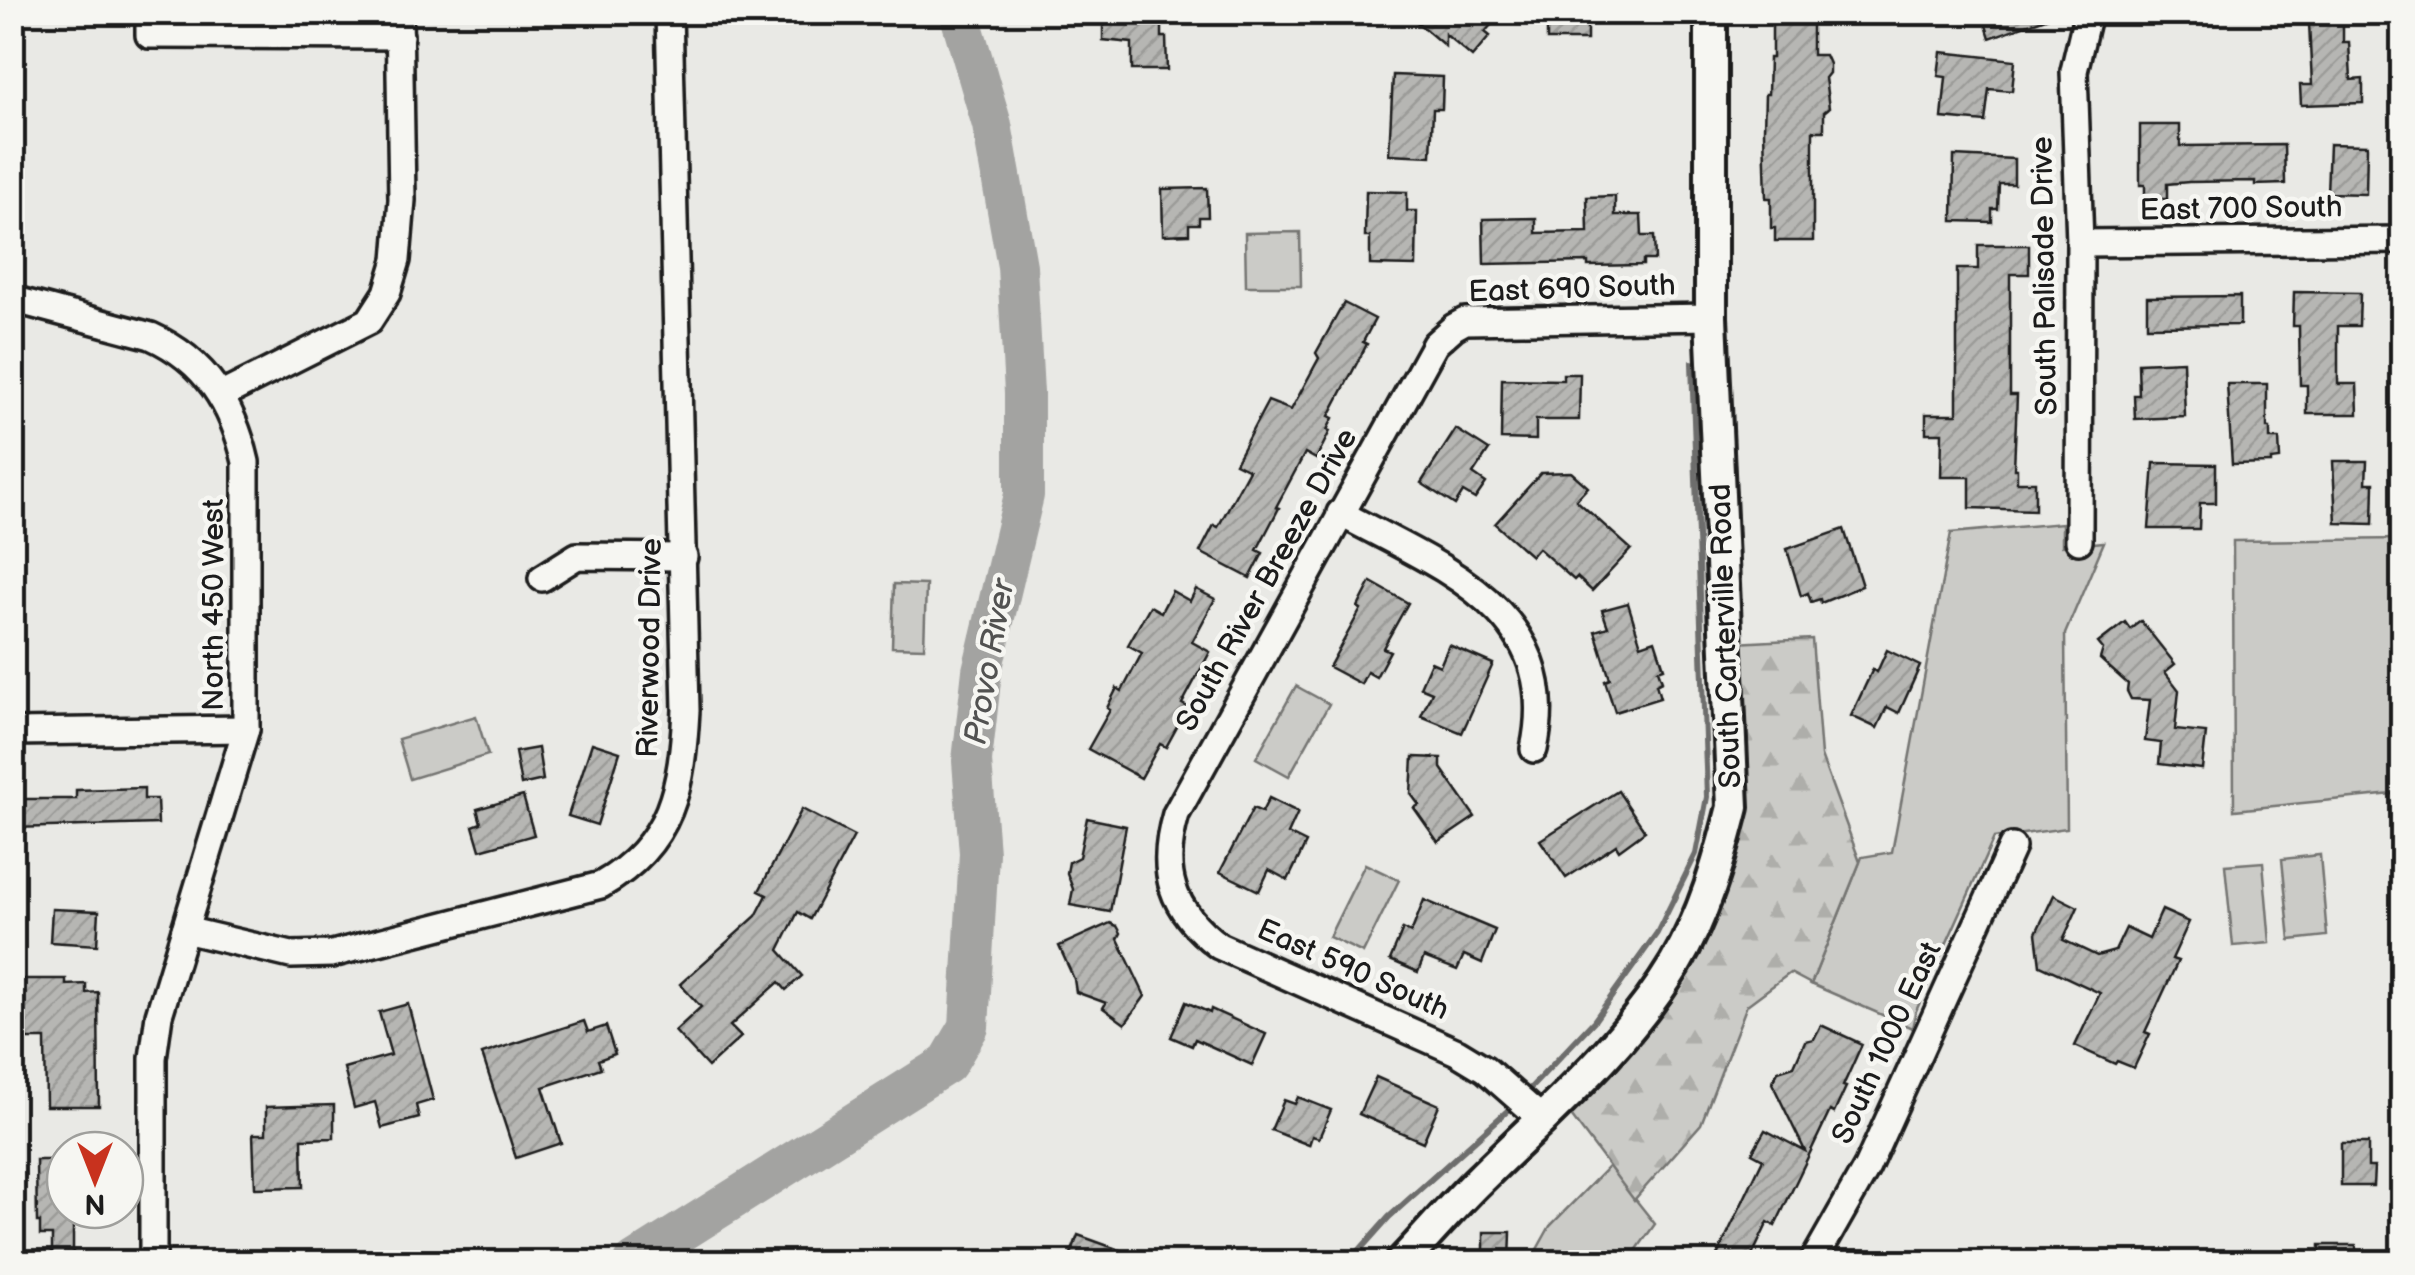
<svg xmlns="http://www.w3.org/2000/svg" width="2415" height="1275" viewBox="0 0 2415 1275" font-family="'Balsamiq Sans',sans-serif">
<defs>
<pattern id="forest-firs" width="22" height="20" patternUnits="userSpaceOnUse" patternTransform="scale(2.5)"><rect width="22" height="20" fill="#cbcbc7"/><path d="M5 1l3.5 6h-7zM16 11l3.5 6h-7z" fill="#aeaeaa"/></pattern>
<pattern id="building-hatch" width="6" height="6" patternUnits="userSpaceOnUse" patternTransform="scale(2.5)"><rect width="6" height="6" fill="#b6b6b3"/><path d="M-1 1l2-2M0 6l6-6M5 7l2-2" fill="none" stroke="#9c9c99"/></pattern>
</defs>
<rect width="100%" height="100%" fill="#e9e9e5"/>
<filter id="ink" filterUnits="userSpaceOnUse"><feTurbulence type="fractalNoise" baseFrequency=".01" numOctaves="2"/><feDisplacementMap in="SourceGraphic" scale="20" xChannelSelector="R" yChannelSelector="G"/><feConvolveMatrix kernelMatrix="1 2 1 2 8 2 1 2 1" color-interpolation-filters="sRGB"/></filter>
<g filter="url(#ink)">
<g fill="#cbcbc7" stroke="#747472" stroke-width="2.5">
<polygon points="1300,232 1301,286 1246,286 1245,233"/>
<polygon points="2062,523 2062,546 2104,542 2065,634 2067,828 1994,838 1916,1011 1912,1028 1811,984 1862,857 1892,852 1951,533"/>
<polygon points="2402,539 2402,793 2234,810 2233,541"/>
<polygon points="894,584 926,585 924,648 892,647"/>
<polygon points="1296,686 1329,704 1289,776 1256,758"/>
<polygon points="476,716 488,755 410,779 398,739"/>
<polygon points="2320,855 2327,936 2290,940 2282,859"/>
<polygon points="2263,862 2270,943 2233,946 2225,865"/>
<polygon points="1365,864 1399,880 1363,953 1329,937"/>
<polygon points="1609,1166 1655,1224 1628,1262 1530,1262 1550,1226"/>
</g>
<polygon fill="url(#forest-firs)" stroke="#747472" stroke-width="2.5" points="1812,639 1821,756 1860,862 1811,984 1790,973 1747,1005 1701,1124 1634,1200 1566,1109 1735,843 1735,643"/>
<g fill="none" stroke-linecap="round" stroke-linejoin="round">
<g stroke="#6d6d6c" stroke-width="6">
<polyline points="1523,1096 1594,1021 1657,933 1696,854 1707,797 1692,363"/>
<polyline points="1349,1262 1389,1217 1514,1105"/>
</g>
<polyline stroke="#a3a3a1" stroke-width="40" points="634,1262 947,1064 969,1027 979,853 972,761 982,671 1024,495 1024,393 1017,266 992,125 959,12"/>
</g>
<g fill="url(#building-hatch)" stroke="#1c1c1c" stroke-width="2.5">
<polygon points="1116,12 1162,12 1162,37 1166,37 1167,70 1132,70 1132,43 1103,40 1103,27"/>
<polygon points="1405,12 1502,12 1485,32 1490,36 1472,57 1445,34 1445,46"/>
<polygon points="1528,12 1587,12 1587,40 1547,40 1547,29"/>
<polygon points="1772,12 1812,12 1812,55 1825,55 1829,64 1829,73 1825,78 1829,108 1824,112 1824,131 1813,131 1813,241 1775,241 1775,228 1771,228 1771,198 1766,198 1764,130 1765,94 1768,94 1769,58 1772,58"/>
<polygon points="1982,12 2053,12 2054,15 1990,38"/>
<polygon points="2343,22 2343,42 2349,42 2351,80 2363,79 2363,103 2301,105 2300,85 2312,85 2309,23"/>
<polygon points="1941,52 2015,60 2012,91 1989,89 1985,122 1942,118 1946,77 1938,76"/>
<polygon points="1393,75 1443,77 1442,109 1433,109 1431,156 1389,154"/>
<polygon points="2140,125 2180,125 2180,146 2284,145 2285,184 2255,185 2255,181 2189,182 2167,184 2167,199 2145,199 2145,185 2140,185"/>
<polygon points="2329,144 2367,145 2366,194 2327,193"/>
<polygon points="1954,156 2014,159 2014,184 1999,184 1998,209 1992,209 1992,222 1953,221"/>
<polygon points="1207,188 1208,217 1199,217 1199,224 1189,224 1189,234 1163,235 1162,189"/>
<polygon points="1366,191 1407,192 1407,211 1417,211 1416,266 1370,265 1370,237 1365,237"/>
<polygon points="1615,196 1615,215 1641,215 1642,236 1654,236 1655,260 1643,260 1643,265 1588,266 1588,262 1484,264 1483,219 1536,218 1536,233 1588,232 1587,197"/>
<polygon points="1978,245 2029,245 2029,274 2010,274 2010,395 2017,395 2014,469 2017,469 2017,482 2035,482 2035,510 1970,508 1970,477 1941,477 1942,433 1926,433 1926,414 1957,414 1957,269 1978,269"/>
<polygon points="2294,292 2360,293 2359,326 2338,326 2338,384 2357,384 2358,414 2307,414 2307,385 2300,385 2299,326 2293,326"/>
<polygon points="2240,296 2240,325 2147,326 2147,297"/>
<polygon points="1344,303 1375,319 1363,342 1367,344 1329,416 1333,418 1327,430 1330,431 1316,459 1305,453 1276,507 1279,508 1257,550 1263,553 1250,578 1200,552 1214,525 1218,527 1249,470 1235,463 1268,401 1291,410 1319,358 1316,353"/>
<polygon points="2183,361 2185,417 2135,419 2134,395 2139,395 2138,363"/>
<polygon points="1563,374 1580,374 1579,420 1536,420 1536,440 1501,439 1502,379 1563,380"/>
<polygon points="2227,384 2267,384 2267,428 2270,428 2270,439 2279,439 2280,459 2271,460 2271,463 2232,464"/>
<polygon points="1456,429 1489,450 1473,474 1486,483 1475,499 1463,492 1455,505 1421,483"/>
<polygon points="2333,461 2367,461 2366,483 2374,483 2373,524 2336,523"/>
<polygon points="2154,463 2216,464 2216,503 2200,503 2199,529 2149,529"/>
<polygon points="1571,472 1588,487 1576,500 1631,549 1592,591 1577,577 1574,580 1538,548 1531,556 1495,524 1541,473"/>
<polygon points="1844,529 1862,586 1821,603 1820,599 1811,602 1808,593 1801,596 1787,549"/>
<polygon points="1371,582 1408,603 1383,648 1390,651 1376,677 1367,672 1361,684 1329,667 1361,609 1358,607"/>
<polygon points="1196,589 1215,599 1192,642 1210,652 1182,704 1188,707 1166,747 1160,744 1141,778 1088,749 1110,710 1107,708 1117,688 1122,691 1142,653 1128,645 1150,606 1161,612 1172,591 1190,601"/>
<polygon points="1628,603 1641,645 1655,640 1664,668 1658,670 1662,681 1656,684 1660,698 1615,712 1605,681 1610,679 1595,631 1608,627 1602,610"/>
<polygon points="2141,621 2175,664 2165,672 2179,690 2175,730 2206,733 2202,769 2159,764 2161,743 2145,741 2150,700 2131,699 2127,691 2128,684 2100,659 2103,649 2098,643 2125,622 2130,629"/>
<polygon points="1449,645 1493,664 1462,733 1421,716 1432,692 1420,687 1431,662 1440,666"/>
<polygon points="1887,650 1920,666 1899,713 1887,707 1877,728 1851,716 1873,669 1877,672"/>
<polygon points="592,743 620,752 597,825 568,816"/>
<polygon points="538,748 543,780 521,785 515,752"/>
<polygon points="1413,757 1441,758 1441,768 1475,817 1438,842 1414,808 1419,805 1411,794"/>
<polygon points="144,788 144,799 157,799 158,824 12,828 12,799 76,799 76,790"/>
<polygon points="1618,791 1645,831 1619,850 1616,845 1566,878 1540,840"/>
<polygon points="523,796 534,835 480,850 473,826 481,823 477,809"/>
<polygon points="1269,798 1298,812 1288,834 1306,843 1288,880 1269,870 1259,891 1220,872 1253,808 1262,812"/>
<polygon points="802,809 854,836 810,919 798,912 779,950 802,976 786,990 779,982 730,1026 741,1037 708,1067 675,1031 701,1007 680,984 756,916 767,895 759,891"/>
<polygon points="1087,818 1126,826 1110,912 1070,905 1073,889 1067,873 1069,862 1079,857"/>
<polygon points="2054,895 2078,907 2063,940 2097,956 2115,951 2126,928 2149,939 2162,910 2189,922 2172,959 2178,961 2145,1032 2150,1034 2134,1068 2117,1061 2115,1064 2075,1046 2100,993 2040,965 2036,933"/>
<polygon points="1424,900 1495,930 1482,963 1464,955 1457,970 1424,957 1418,972 1390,960 1403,929 1411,933"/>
<polygon points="52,909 99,911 97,945 50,942"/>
<polygon points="1110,923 1117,926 1121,933 1118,939 1145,996 1125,1024 1103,1008 1106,1003 1076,992 1074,979 1059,946"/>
<polygon points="12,979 66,979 66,985 86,984 86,993 98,992 99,1106 46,1106 45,1039 12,1039"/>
<polygon points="1186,1002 1210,1013 1211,1009 1266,1034 1252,1065 1195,1039 1192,1046 1171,1037"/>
<polygon points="408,1004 433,1100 416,1105 419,1118 382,1128 375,1102 354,1108 344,1068 391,1055 379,1012"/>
<polygon points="584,1021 588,1032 606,1026 615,1054 598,1060 601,1068 543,1087 561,1143 516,1158 482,1054"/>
<polygon points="1821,1025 1862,1044 1843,1086 1846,1087 1834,1113 1830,1111 1775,1226 1768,1222 1749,1262 1714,1262 1763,1159 1752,1153 1765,1130 1805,1151 1772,1083 1778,1071 1794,1066 1805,1041 1814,1039"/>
<polygon points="1376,1077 1439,1105 1423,1142 1359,1114"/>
<polygon points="1298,1097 1331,1110 1319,1138 1312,1136 1309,1145 1271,1130 1284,1100 1295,1104"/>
<polygon points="334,1105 334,1138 302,1139 303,1187 255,1188 253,1134 266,1134 266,1107"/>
<polygon points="2341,1143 2368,1143 2368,1167 2374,1167 2373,1186 2341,1186"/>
<polygon points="36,1160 62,1160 62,1166 65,1166 65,1210 73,1210 73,1262 52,1262 52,1235 40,1235 40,1222 37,1222"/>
<polygon points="1484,1232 1511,1232 1510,1262 1484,1262"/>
<polygon points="1078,1235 1147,1260 1147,1262 1068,1262"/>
<rect x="2320" y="1245" width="36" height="17"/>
</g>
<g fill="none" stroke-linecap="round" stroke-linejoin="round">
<g stroke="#1c1c1c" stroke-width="32">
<g id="minor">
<polyline points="149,12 149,35 400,36"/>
<polyline points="2080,243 2402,240"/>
<path d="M12,299L151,336C206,361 233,405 246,462V729L159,1015L153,1058V1262"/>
<polyline points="222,395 369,321 387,293 397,260 402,200 399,12"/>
<path d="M1340,513C1439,567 1564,610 1534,749"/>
<polyline points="2079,541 2080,243 2074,71 2088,12"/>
<polyline points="542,578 577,556 684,557"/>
<polyline points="12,732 246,729"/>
<path d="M185,930L291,955L332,954L601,885C673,844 682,786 686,710L669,12"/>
<path d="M1542,1119L1485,1069L1457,1052L1219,946C1171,910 1159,872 1176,814L1435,344L1454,327L1465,321L1711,317"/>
<polyline points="1813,1262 1867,1167 2012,847"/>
</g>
</g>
<g stroke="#1c1c1c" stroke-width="38">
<path id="tertiary" d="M1402,1262C1428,1235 1453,1205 1480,1179C1548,1112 1625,1047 1675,964C1704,915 1719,862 1733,807L1711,317V12"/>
</g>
<use href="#minor" stroke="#f6f6f2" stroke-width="25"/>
<use href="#tertiary" stroke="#f6f6f2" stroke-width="30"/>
</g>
</g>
<g text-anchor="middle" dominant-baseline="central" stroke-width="9" stroke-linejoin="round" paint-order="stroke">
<g font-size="30" fill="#1c1c1c" stroke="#f6f6f2">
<text transform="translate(2241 209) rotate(-1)">East 700 South</text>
<text transform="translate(2045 276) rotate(-91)">South Palisade Drive</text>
<text transform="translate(1572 289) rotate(-2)">East 690 South</text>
<text transform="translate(1267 580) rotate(-61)">South River Breeze Drive</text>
<text transform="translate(214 605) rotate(-90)">North 450 West</text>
<text transform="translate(1726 636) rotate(-92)">South Carterville Road</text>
<text transform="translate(650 648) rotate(-89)">Riverwood Drive</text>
<text transform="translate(1353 970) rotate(24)">East 590 South</text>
<text transform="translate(1887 1043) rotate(-65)">South 1000 East</text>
</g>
<g font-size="32" font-style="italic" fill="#525251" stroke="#f6f6f2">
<text transform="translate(990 662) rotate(-80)">Provo River</text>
</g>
</g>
<rect width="2415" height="1275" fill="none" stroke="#f6f6f2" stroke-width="50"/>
<rect x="25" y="25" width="2365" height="1225" fill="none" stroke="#1c1c1c" stroke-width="4" filter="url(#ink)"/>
<g transform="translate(95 1180) rotate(180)"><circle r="48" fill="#f6f6f2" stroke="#9f9f9c" stroke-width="2.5"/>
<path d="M0-8L18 38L0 25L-18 38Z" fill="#c8321e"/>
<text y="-15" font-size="28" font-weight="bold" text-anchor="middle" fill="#1c1c1c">N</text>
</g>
</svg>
